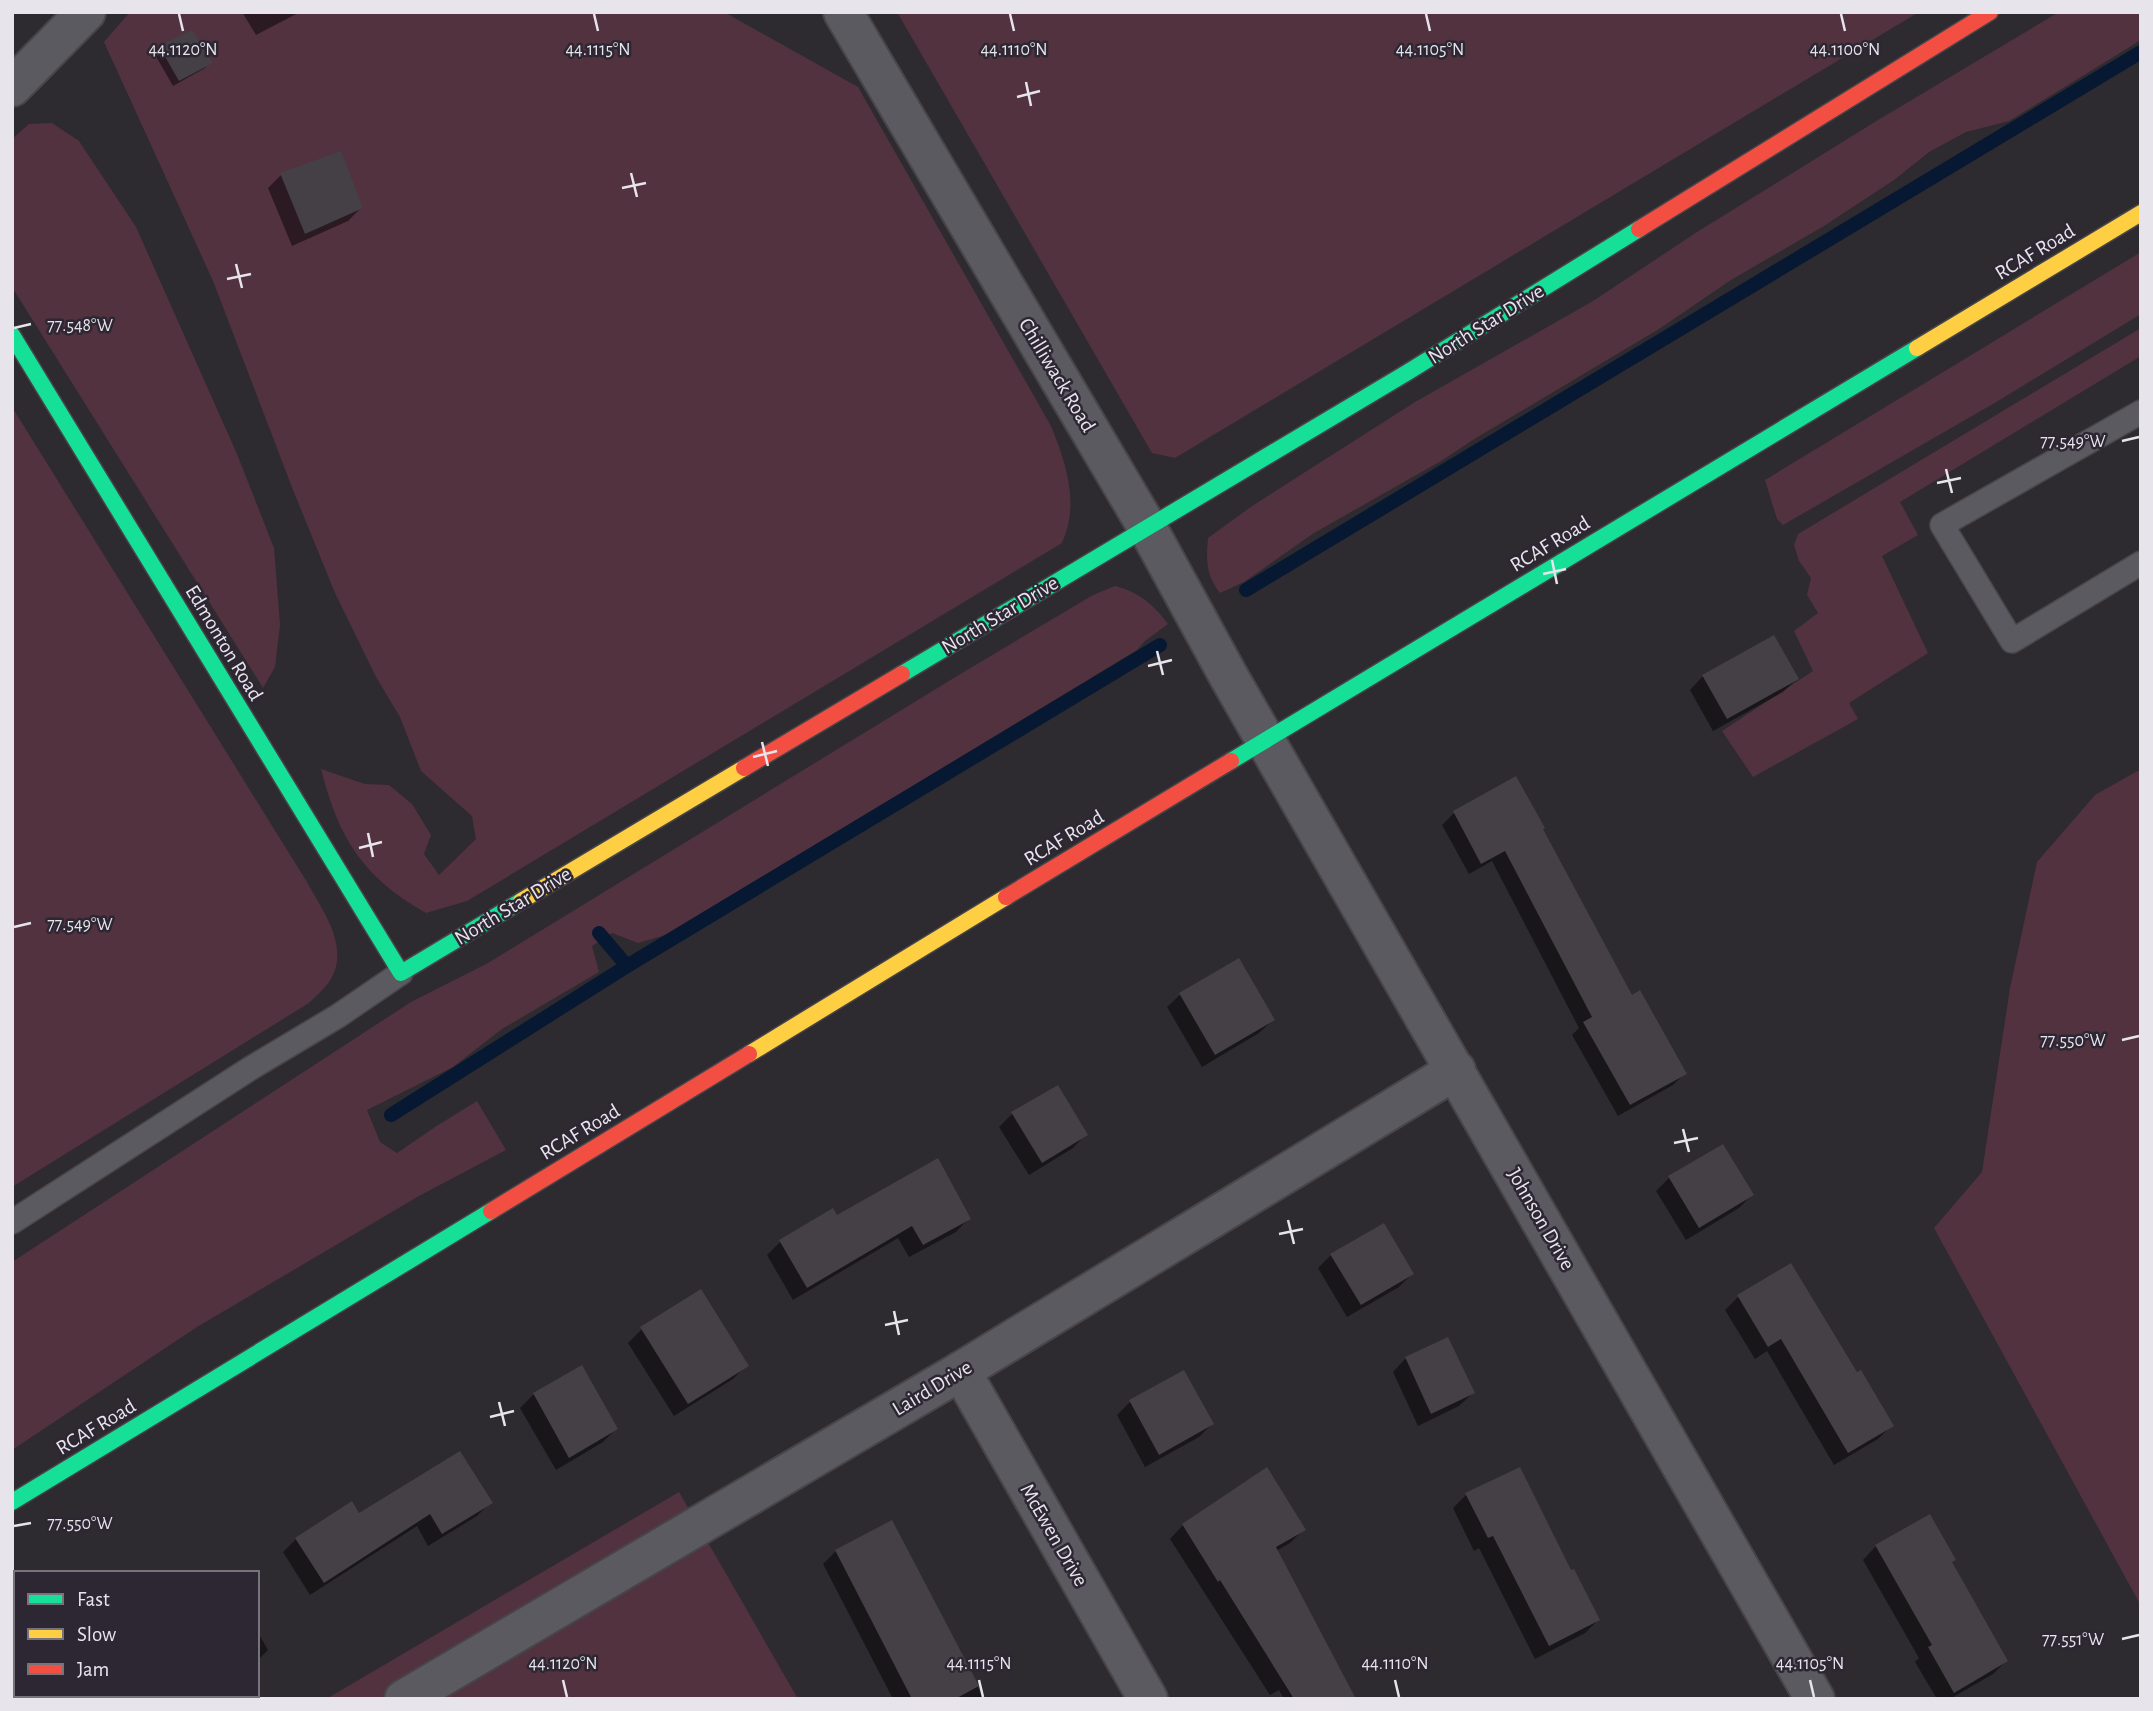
<svg xmlns="http://www.w3.org/2000/svg" width="2153" height="1711" viewBox="0 0 2153 1711" font-family="'Alegreya Sans',sans-serif">
<rect width="100%" height="100%" fill="#2d2a30"/>
<g fill="#52323f">
<path d="M130,12H724L858,87L1051,426C1066,463 1080,504 1062,543L467,901L426,913C363,878 338,837 321,769L365,784L389,785L412,804L431,835L424,854L439,875L476,839L472,816L421,771L400,717L376,677L335,593L293,490L213,281L104,42Z"/>
<polygon points="897,12 1919,12 1175,458 1152,453"/>
<path d="M2059,12H2141V40L2009,121L1966,132L1929,152L1894,180L1824,226L1731,280L1659,329L1476,438L1441,461L1314,533L1244,582L1220,593C1206,575 1206,561 1208,538L1252,506L1415,402L1593,301L1697,232L1878,120Z"/>
<polygon points="52,123 79,141 136,227 237,454 274,548 280,625 275,667 263,688 12,287 12,139 29,124"/>
<polygon points="2141,252 2141,314 1998,401 1783,525 1777,519 1765,480"/>
<polygon points="2141,328 2141,356 1900,502 1918,535 1882,556 1928,653 1849,703 1858,719 1753,777 1722,731 1813,671 1794,631 1818,613 1807,595 1811,578 1799,561 1794,545 1798,534"/>
<path d="M12,407L307,882C322,910 350,946 331,979C326,987 316,996 309,1003L12,1187Z"/>
<path d="M1115,586C1139,592 1153,604 1168,624L1145,641L1137,650L669,934L638,943L612,933L592,946L599,972L502,1029L453,1067L367,1110L380,1142L397,1153L435,1127L477,1101L506,1150L419,1196L197,1327L12,1450V1262L411,1002L488,963L962,673L1093,595Z"/>
<polygon points="2141,769 2141,1606 1934,1228 1982,1172 2010,988 2037,862 2095,795"/>
<polygon points="679,1492 798,1699 326,1699"/>
</g>
<g fill="#0007">
<polygon points="242,12 300,12 256,35"/>
<polygon points="160,47 211,62 205,68 173,86 154,53"/>
<polygon points="281,175 361,208 348,221 292,246 268,188"/>
<polygon points="1703,676 1797,679 1783,692 1713,731 1690,690"/>
<polygon points="1515,778 1631,997 1685,1073 1673,1085 1618,1116 1572,1035 1579,1028 1492,861 1469,874 1442,825 1454,813"/>
<polygon points="1181,994 1273,1020 1259,1033 1202,1067 1167,1007"/>
<polygon points="1057,1087 1086,1134 1073,1148 1029,1175 999,1127 1012,1114"/>
<polygon points="1669,1178 1752,1195 1739,1208 1686,1240 1656,1191"/>
<polygon points="837,1217 969,1218 956,1232 909,1257 898,1238 793,1300 767,1255 780,1242"/>
<polygon points="1331,1255 1412,1274 1399,1287 1347,1317 1318,1268"/>
<polygon points="700,1292 746,1366 733,1379 674,1416 628,1343 641,1330"/>
<polygon points="1738,1297 1856,1374 1892,1425 1878,1439 1834,1465 1767,1351 1755,1359 1725,1310"/>
<polygon points="1406,1358 1473,1393 1459,1406 1418,1426 1393,1372"/>
<polygon points="534,1394 616,1429 603,1442 556,1470 520,1408"/>
<polygon points="1130,1402 1212,1424 1199,1437 1145,1467 1117,1415"/>
<polygon points="1466,1495 1570,1573 1598,1620 1585,1633 1535,1659 1479,1548 1474,1551 1453,1508"/>
<polygon points="490,1503 477,1516 428,1546 417,1526 310,1595 283,1552 296,1539 358,1515"/>
<polygon points="891,1522 984,1699 893,1699 823,1564 836,1551"/>
<polygon points="1183,1525 1304,1529 1290,1543 1276,1551 1354,1699 1284,1699 1279,1690 1270,1695 1170,1539"/>
<polygon points="1876,1546 1951,1562 2006,1661 1993,1674 1950,1699 1937,1699 1915,1662 1919,1658 1863,1560"/>
<polygon points="257,1631 268,1650 257,1661"/>
<polygon points="67,1695 180,1695 174,1699 69,1699"/>
</g>
<g fill="none" stroke-linecap="round" stroke-linejoin="round">
<g stroke="#071832" stroke-width="14">
<polyline points="1246,590 2141,52"/>
<polyline points="599,933 627,966"/>
<polyline points="391,1115 627,966 1160,645"/>
</g>
</g>
<g fill="#444045">
<polygon points="192,30 213,63 179,81 159,46"/>
<polygon points="341,151 363,208 305,234 280,173"/>
<polygon points="1774,635 1799,679 1727,719 1702,675"/>
<polygon points="1516,776 1545,828 1543,829 1632,995 1640,990 1687,1074 1630,1105 1583,1022 1592,1017 1505,851 1481,864 1453,811"/>
<polygon points="1239,958 1275,1020 1215,1055 1179,993"/>
<polygon points="1058,1085 1088,1135 1042,1163 1011,1112"/>
<polygon points="1723,1144 1754,1195 1699,1228 1668,1176"/>
<polygon points="938,1158 971,1219 923,1245 912,1226 807,1288 779,1240 833,1208 837,1215"/>
<polygon points="1384,1223 1414,1274 1361,1305 1330,1254"/>
<polygon points="1791,1263 1857,1372 1861,1370 1894,1426 1848,1453 1781,1339 1768,1347 1737,1295"/>
<polygon points="701,1289 749,1366 688,1404 640,1327"/>
<polygon points="1448,1337 1475,1393 1431,1414 1405,1357"/>
<polygon points="582,1365 618,1429 569,1458 533,1393"/>
<polygon points="1184,1370 1214,1424 1159,1455 1129,1400"/>
<polygon points="460,1451 493,1503 442,1534 430,1514 324,1583 295,1538 352,1501 359,1513"/>
<polygon points="1267,1467 1306,1530 1276,1547 1356,1699 1294,1699 1220,1580 1218,1582 1182,1524"/>
<polygon points="1520,1467 1571,1570 1574,1569 1600,1620 1549,1646 1493,1536 1488,1538 1465,1493"/>
<polygon points="1930,1514 1956,1560 1952,1562 2008,1661 1954,1693 1928,1647 1932,1645 1875,1545"/>
<polygon points="892,1520 979,1686 955,1699 912,1699 835,1550"/>
</g>
<g fill="none" stroke-linecap="round" stroke-linejoin="round">
<g stroke="#474549" stroke-width="26">
<g id="lane">
<polyline points="2141,412 1942,525 2012,641 2141,563"/>
<polyline points="12,1222 251,1068 338,1016 401,973"/>
</g>
</g>
<g stroke="#474549" stroke-width="42">
<g id="street">
<polyline points="843,12 1147,527 1229,677 1815,1699"/>
<polyline points="12,87 86,12"/>
<polyline points="961,1371 1148,1699"/>
<polyline points="404,1699 961,1371 1456,1070"/>
</g>
</g>
<g stroke="#474549" stroke-width="19">
<g id="fast">
<polyline points="12,335 401,973 521,901"/>
<polyline points="902,674 1408,372 1639,229"/>
<polyline points="1231,761 1917,348"/>
<polyline points="12,1502 491,1211"/>
</g>
</g>
<g stroke="#474549" stroke-width="19">
<g id="slow">
<polyline points="1917,348 2141,213"/>
<polyline points="521,901 744,768"/>
<polyline points="749,1054 1006,897"/>
</g>
</g>
<g stroke="#474549" stroke-width="19">
<g id="jam">
<polyline points="1639,229 1990,12"/>
<polyline points="744,768 902,674"/>
<polyline points="1006,897 1231,761"/>
<polyline points="491,1211 749,1054"/>
</g>
</g>
<use href="#lane" stroke="#5b5a60" stroke-width="23"/>
<use href="#street" stroke="#5b5a60" stroke-width="38"/>
<use href="#fast" stroke="#16e098" stroke-width="16"/>
<use href="#slow" stroke="#ffcf43" stroke-width="16"/>
<use href="#jam" stroke="#f24e42" stroke-width="16"/>
</g>
<path fill="none" stroke="#e7e4ec" stroke-width="2.5" d="M179,14L183,31M594,14L598,31M1010,14L1014,31M1426,14L1430,31M1841,14L1845,31M1026,82L1031,106M1017,97L1040,91M631,173L637,197M622,188L646,183M236,264L242,288M227,279L251,274M14,328L31,324M2122,441L2139,437M1946,469L1952,493M1937,483L1961,478M1552,560L1557,584M1543,574L1566,569M1157,651L1163,675M1148,666L1172,660M762,742L768,766M753,757L777,751M368,833L373,857M359,848L382,842M14,927L31,923M2122,1040L2139,1036M1683,1129L1689,1152M1674,1143L1698,1138M1288,1220L1294,1244M1279,1234L1303,1229M894,1311L899,1335M885,1325L908,1320M499,1402L505,1426M490,1417L514,1411M14,1526L31,1523M2122,1639L2139,1635M563,1680L567,1697M979,1680L983,1697M1395,1680L1399,1697M1810,1680L1814,1697"/>
<g text-anchor="middle" dominant-baseline="central" stroke-width="5" stroke-linejoin="round" paint-order="stroke">
<g font-size="21" fill="#e7e4ec" stroke="#2d2733">
<text transform="translate(2035 252) rotate(-31)">RCAF Road</text>
<text transform="translate(1486 324) rotate(-32)">North Star Drive</text>
<text transform="translate(1057 375) rotate(59)">Chilliwack Road</text>
<text transform="translate(1550 544) rotate(-31)">RCAF Road</text>
<text transform="translate(1000 615) rotate(-31)">North Star Drive</text>
<text transform="translate(224 643) rotate(59)">Edmonton Road</text>
<text transform="translate(1064 838) rotate(-31)">RCAF Road</text>
<text transform="translate(513 906) rotate(-31)">North Star Drive</text>
<text transform="translate(580 1132) rotate(-31)">RCAF Road</text>
<text transform="translate(1541 1219) rotate(60)">Johnson Drive</text>
<text transform="translate(932 1388) rotate(-31)">Laird Drive</text>
<text transform="translate(96 1427) rotate(-31)">RCAF Road</text>
<text transform="translate(1054 1535) rotate(60)">McEwen Drive</text>
</g>
</g>
<g font-size="18" text-anchor="middle" fill="#e7e4ec" stroke="#2d2733" stroke-width="5" stroke-linejoin="round" paint-order="stroke">
<text x="183" y="55">44.1120°N</text>
<text x="598" y="55">44.1115°N</text>
<text x="1014" y="55">44.1110°N</text>
<text x="1430" y="55">44.1105°N</text>
<text x="1845" y="55">44.1100°N</text>
<text x="80" y="331">77.548°W</text>
<text x="2073" y="447">77.549°W</text>
<text x="80" y="930">77.549°W</text>
<text x="2073" y="1046">77.550°W</text>
<text x="80" y="1529">77.550°W</text>
<text x="2073" y="1645">77.551°W</text>
<text x="563" y="1669">44.1120°N</text>
<text x="979" y="1669">44.1115°N</text>
<text x="1395" y="1669">44.1110°N</text>
<text x="1810" y="1669">44.1105°N</text>
</g>
<rect width="2153" height="1711" fill="none" stroke="#e7e4ec" stroke-width="28"/>
<rect x="14" y="1571" width="245" height="126" fill="#2d2733" stroke="#77737d" stroke-width="2"/>
<rect x="28" y="1594" width="35" height="10" fill="#16e098" stroke="#77737d" stroke-width="2"/>
<text x="77" y="1606" font-size="21" fill="#e7e4ec">Fast</text>
<rect x="28" y="1629" width="35" height="10" fill="#ffcf43" stroke="#77737d" stroke-width="2"/>
<text x="77" y="1641" font-size="21" fill="#e7e4ec">Slow</text>
<rect x="28" y="1664" width="35" height="10" fill="#f24e42" stroke="#77737d" stroke-width="2"/>
<text x="77" y="1676" font-size="21" fill="#e7e4ec">Jam</text>
</svg>
